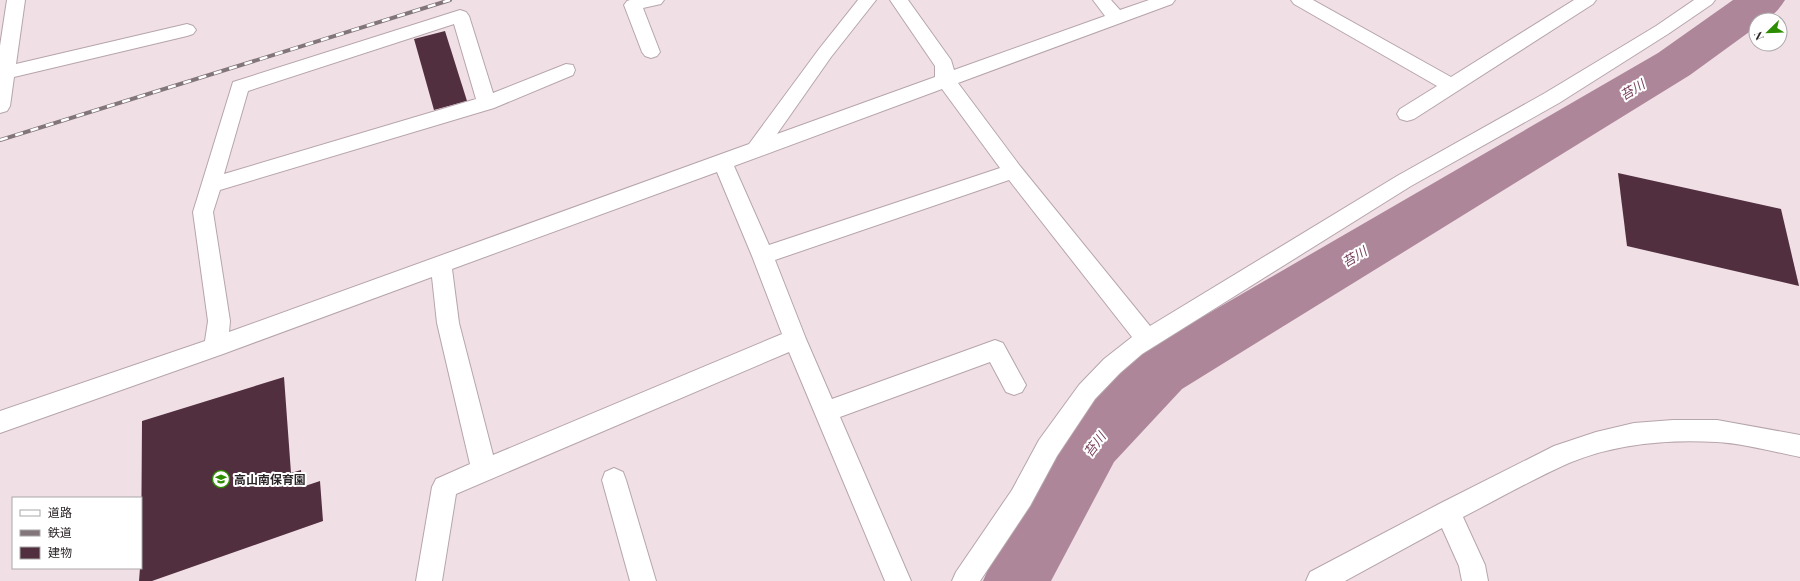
<svg xmlns="http://www.w3.org/2000/svg" width="1800" height="581" viewBox="0 0 1800 581" font-family="'Playfair Display','Noto Sans JP',serif">
<rect width="100%" height="100%" fill="#f1dfe6"/>
<g fill="none" stroke-linecap="round" stroke-linejoin="round">
<path fill="#ae8699" fill-rule="evenodd" d="M1733,0H1785C1778,11 1770,20 1756,20V27L1690,75L1182,389L1114,462L1051,581H983L993,558L1070,424L1140,353L1658,53Z"/>
</g>
<g fill="#512f3f">
<polygon points="445,31 467,101 434,110 414,39"/>
<polygon points="1618,173 1781,209 1799,286 1627,246"/>
<polygon points="284,377 291,473 301,470 302,487 320,481 323,521 152,581 139,581 140,568 141,568 142,421"/>
</g>
<g fill="none" stroke-linecap="round" stroke-linejoin="round">
<g stroke="#b6a5ac" stroke-width="2">
<g id="minor">
<polygon points="7,0 25,0 16,64 187,24 193,26 196,30 193,34 187,36 14,77 10,106 7,111 0,113 0,46"/>
<polygon points="630,0 664,0 661,4 643,8 660,52 657,56 651,58 645,56 642,52 624,5 627,1"/>
<path d="M858,0H876L831,57L777,134L935,77V66L890,0H908L951,60L954,70L1105,16L1093,0H1111L1120,10L1149,0H1175L1172,4L958,83L1020,166L1150,326L1397,176L1545,93L1656,26L1694,0H1715L1712,4L1668,34L1559,103L1411,186L1142,354L1120,373L1095,399L1057,456L1030,506L980,581H952L956,572L1012,490L1039,440L1079,385L1104,359L1132,337L1009,180L775,260L806,339L832,399L995,340L1003,343L1026,385L1022,392L1014,395L1006,392L990,362L840,417L911,581H885L789,352L456,494L442,581H416L432,487L436,479L470,464L437,323L432,277L223,354L0,433V411L205,341L208,321L193,212L233,82L460,10L466,12L469,16L493,93L566,64L573,65L575,70L573,75L494,108L220,190L213,212L230,321L229,332L749,144L819,49ZM454,24L476,99L224,174L248,91ZM942,89L1000,168L769,245L734,166ZM717,172L752,256L782,334L493,455L459,323L452,269Z"/>
<polygon points="1291,0 1313,0 1451,77 1574,0 1596,0 1593,4 1414,119 1407,121 1400,119 1397,114 1400,109 1437,86 1294,4"/>
<path d="M1673,420H1717L1800,435V457C1774,452 1742,443 1716,442C1668,439 1614,444 1569,463C1533,479 1498,499 1463,517L1485,565L1488,581H1462L1459,566L1442,528L1345,581H1306L1310,572L1439,504L1554,446L1596,432L1634,423Z"/>
<polygon points="614,468 623,472 626,480 656,581 630,581 602,480 605,472"/>
</g>
</g>
<use href="#minor" fill="#fff" fill-rule="evenodd"/>
<g stroke="#82767b" stroke-width="4">
<polyline id="rail" points="0,140 450,0"/>
</g>
<use href="#rail" stroke="#fff" stroke-width="2.5" stroke-dasharray="8" stroke-linecap="butt"/>
</g>
<defs>
<g id="school-ring" transform="scale(0.9)"><circle r="9.5" fill="#fff" stroke="#2d8d00" stroke-width="1.5"/><path d="M0-5L7-2L0 1L-7-2ZM-4 1L0 2.5L4 1V4Q0 6-4 4Z" fill="#2d8d00"/></g>
</defs>
<g fill-rule="evenodd">
<use href="#school-ring" x="221" y="479"/>
</g>
<g text-anchor="middle" dominant-baseline="central" stroke-width="4" stroke-linejoin="round" paint-order="stroke">
<g font-size="12" font-weight="bold" fill="#2b2427" stroke="#fff" text-anchor="start">
<text x="234" y="479">高山南保育園</text>
</g>
<g font-size="13" font-style="italic" fill="#77405c" stroke="#fff">
<text transform="translate(1632 89) rotate(-31)">苔川</text>
<text transform="translate(1354 256) rotate(-31)">苔川</text>
<text transform="translate(1094 444) rotate(-53)">苔川</text>
</g>
</g>
<rect x="12" y="497" width="130" height="72" fill="#ffffff" stroke="#aaa7a9"/>
<rect x="20" y="510" width="20" height="6" fill="#ffffff" stroke="#aaa7a9"/>
<text x="48" y="517" font-size="12" fill="#2b2427">道路</text>
<rect x="20" y="530" width="20" height="6" fill="#82767b" stroke="#aaa7a9"/>
<text x="48" y="537" font-size="12" fill="#2b2427">鉄道</text>
<rect x="20" y="547" width="20" height="12" fill="#512f3f" stroke="#aaa7a9"/>
<text x="48" y="557" font-size="12" fill="#2b2427">建物</text>
<g transform="translate(1768 32) rotate(247)"><circle r="19" fill="#ffffff" stroke="#aaa7a9"/>
<path d="M0-3L7 15L0 10L-7 15Z" fill="#2d8d00"/>
<text y="-6" font-size="11" font-weight="bold" text-anchor="middle" fill="#2b2427">N</text>
</g>
</svg>
